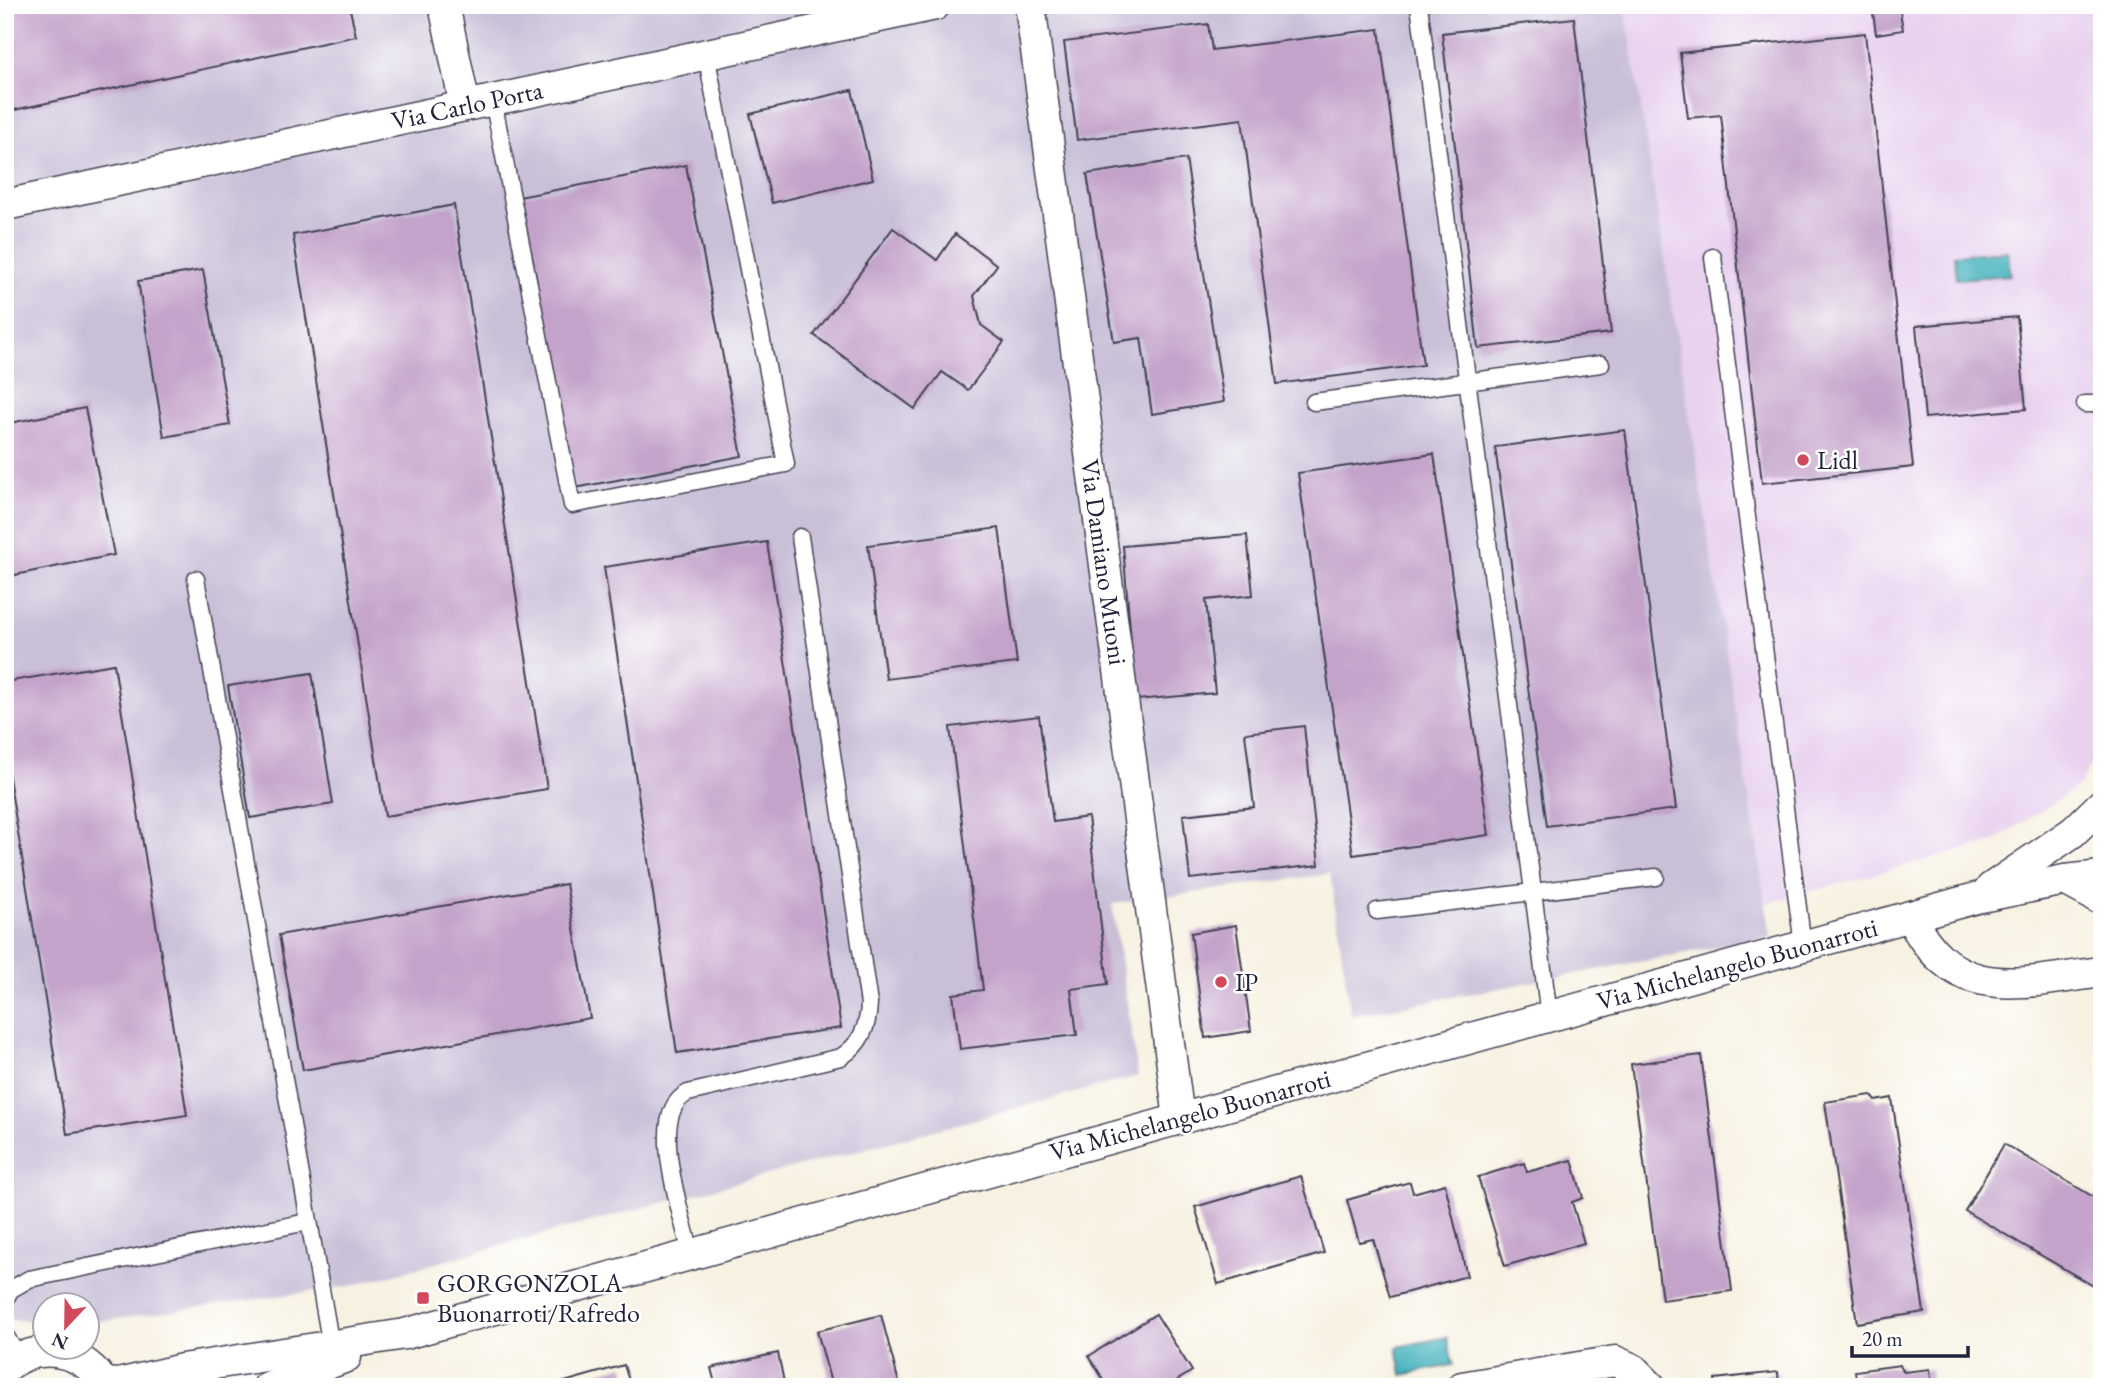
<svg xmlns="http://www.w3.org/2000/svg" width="2107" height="1392" viewBox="0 0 2107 1392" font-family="'EB Garamond',serif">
<rect width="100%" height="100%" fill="#fff"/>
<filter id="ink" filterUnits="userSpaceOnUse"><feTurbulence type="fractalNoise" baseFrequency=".0143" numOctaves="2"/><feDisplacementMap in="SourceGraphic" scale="14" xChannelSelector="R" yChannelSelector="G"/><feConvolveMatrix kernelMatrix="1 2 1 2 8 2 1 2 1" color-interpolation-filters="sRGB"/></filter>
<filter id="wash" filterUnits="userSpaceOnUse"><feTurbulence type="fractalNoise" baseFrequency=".00686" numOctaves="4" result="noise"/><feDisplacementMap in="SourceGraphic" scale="28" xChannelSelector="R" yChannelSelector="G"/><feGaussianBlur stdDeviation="1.57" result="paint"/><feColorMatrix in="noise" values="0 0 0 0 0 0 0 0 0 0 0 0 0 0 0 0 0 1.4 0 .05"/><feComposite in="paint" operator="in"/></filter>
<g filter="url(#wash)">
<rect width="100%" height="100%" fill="#f7f1e1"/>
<polygon fill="#e8d2ee" points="1625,5 2092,5 2102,123 2102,744 2079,786 1993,842 1765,904"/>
<polygon fill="#c9bfd7" points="5,5 1625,5 1771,937 1351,1016 1330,874 1112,904 1138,1076 350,1286 88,1323 88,1304 46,1304 45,1323 5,1319"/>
<g fill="#41b0bb" stroke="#32697b" stroke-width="2">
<polygon points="2008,251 2010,275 1956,279 1954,255"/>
<polygon points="1447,1337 1453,1365 1402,1375 1397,1347"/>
</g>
<g id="blocks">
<g fill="#c3a3c9">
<polygon points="5,5 349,5 356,36 5,112"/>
<polygon points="1872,5 1899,5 1903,30 1876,34"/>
<polygon points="1574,18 1611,333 1478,348 1442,33"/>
<polygon points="1208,24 1212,50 1379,29 1423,365 1277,384 1242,119 1077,140 1064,42"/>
<polygon points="1865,33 1913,467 1762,483 1721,115 1688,118 1680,53"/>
<polygon points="852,90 873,179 772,203 750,114"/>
<polygon points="1186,159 1224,402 1152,414 1141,338 1114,342 1087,174"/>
<polygon points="686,165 742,456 575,488 519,197"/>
<polygon points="454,205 547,789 385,816 293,235"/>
<polygon points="893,228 937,260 955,234 997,265 974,296 981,325 1004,342 968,390 942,372 915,409 814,335"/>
<polygon points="203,270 230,425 164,437 138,281"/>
<polygon points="2017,317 2026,409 1925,418 1916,326"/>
<polygon points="85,408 114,555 5,577 5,424"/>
<polygon points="1625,430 1676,809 1547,826 1495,447"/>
<polygon points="1434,454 1489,835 1353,855 1298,473"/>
<polygon points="999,528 1017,663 886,679 868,545"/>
<polygon points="1247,535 1253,595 1206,600 1215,693 1136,700 1123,546"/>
<polygon points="767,542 841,1028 677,1053 604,567"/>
<polygon points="114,664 187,1115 67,1134 5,753 5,682"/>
<polygon points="312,673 333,804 250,818 228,686"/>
<polygon points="1039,716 1053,822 1088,817 1108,984 1071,989 1077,1035 960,1049 953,994 983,990 950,727"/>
<polygon points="1304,726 1319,865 1190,879 1183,815 1254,807 1245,733"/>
<polygon points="566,884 590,1018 303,1070 279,935"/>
<polygon points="1236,925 1251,1031 1205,1038 1191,933"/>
<polygon points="1701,1055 1732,1291 1662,1300 1631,1064"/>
<polygon points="1871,1095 1876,1101 1892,1098 1924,1312 1857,1323 1825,1102"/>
<polygon points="2004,1144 2102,1202 2102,1291 1965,1211"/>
<polygon points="1572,1160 1583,1198 1572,1202 1584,1243 1505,1266 1478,1177 1524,1163 1527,1172"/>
<polygon points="1301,1176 1324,1253 1218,1284 1195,1207"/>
<polygon points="1410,1182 1413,1193 1445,1184 1467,1276 1390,1297 1373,1239 1359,1242 1347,1200"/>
<polygon points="1156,1314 1192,1371 1167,1387 1108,1387 1089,1356"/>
<polygon points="881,1315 899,1383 884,1387 832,1387 817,1331"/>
<polygon points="778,1353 785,1387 716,1387 711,1368"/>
<polygon points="624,1365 631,1387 550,1387 550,1386"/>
<polygon points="1900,1365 1904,1372 1930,1369 1932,1387 1857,1387 1855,1371"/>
<polygon points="1778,1372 1779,1387 1716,1387 1715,1379"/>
</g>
</g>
</g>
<g filter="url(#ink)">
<use href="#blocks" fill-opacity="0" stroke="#424154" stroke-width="2"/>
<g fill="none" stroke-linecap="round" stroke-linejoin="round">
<g stroke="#424154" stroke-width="19">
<g id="lane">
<polyline points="1419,5 1549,1016"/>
<polyline points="493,100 572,505 786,464 706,54"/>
<polyline points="1713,257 1803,946"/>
<polyline points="1314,402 1601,364"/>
<polyline points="2085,404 2102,404"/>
<polyline points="196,579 331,1346"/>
<polyline points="1377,911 1656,877"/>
<path d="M691,1254C683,1217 645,1113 688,1093L841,1057C861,1044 868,1027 869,1004L800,537"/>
<polyline points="5,1301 10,1290 29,1279 307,1222"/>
<polyline points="5,1335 19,1358"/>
</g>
</g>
<g stroke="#424154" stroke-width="33">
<g id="street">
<polyline points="444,5 465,106"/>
<polyline points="1030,5 1179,1118"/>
<polyline points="5,205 935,5"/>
<polyline points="2065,880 2102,900"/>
<polyline points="1991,888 2073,832 2102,804"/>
<path d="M1910,916C1955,1006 2020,982 2102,972"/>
<path d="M5,1368C38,1340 85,1349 106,1387"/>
<polyline points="105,1383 118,1384 182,1369 405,1334 1976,898 2065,880 2102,876"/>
<polyline points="268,1387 346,1357"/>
<polyline points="1462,1387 1615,1361 1633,1369 1651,1387"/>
</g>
</g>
<use href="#lane" stroke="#fff" stroke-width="16"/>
<use href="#street" stroke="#fff" stroke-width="30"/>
</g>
</g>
<g fill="#d1495b" stroke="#fff" stroke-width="2.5">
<circle cx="1803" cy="460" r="7"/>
<circle cx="1221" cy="982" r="7"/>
<rect x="416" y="1291" width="14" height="14" rx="3.5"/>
</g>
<g text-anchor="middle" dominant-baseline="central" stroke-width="5" stroke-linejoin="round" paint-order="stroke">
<g font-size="26" fill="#22223b" stroke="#fff">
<text transform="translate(467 105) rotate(-12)">Via Carlo Porta</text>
<text transform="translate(1104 562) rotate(82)">Via Damiano Muoni</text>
<text transform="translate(1737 964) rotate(-15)">Via Michelangelo Buonarroti</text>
<text transform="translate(1190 1115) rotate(-15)">Via Michelangelo Buonarroti</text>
</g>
<g font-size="26" fill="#22223b" stroke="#fff" text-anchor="start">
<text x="1817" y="460">Lidl</text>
<text x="1235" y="982">IP</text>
<text x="437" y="1283">GORGONZOLA<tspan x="437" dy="30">Buonarroti/Rafredo</tspan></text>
</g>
</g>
<rect width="2107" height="1392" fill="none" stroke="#fff" stroke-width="28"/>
<g transform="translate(66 1326) rotate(202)"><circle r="33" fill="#ffffff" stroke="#a7a7b1" stroke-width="2"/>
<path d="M0-5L12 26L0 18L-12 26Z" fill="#d1495b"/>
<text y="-10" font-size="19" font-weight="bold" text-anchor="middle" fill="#22223b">N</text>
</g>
<path d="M1852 1346v10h116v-10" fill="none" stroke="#22223b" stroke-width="3.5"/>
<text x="1862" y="1346" font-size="21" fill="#22223b" stroke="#ffffff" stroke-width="5" paint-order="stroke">20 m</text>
</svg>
